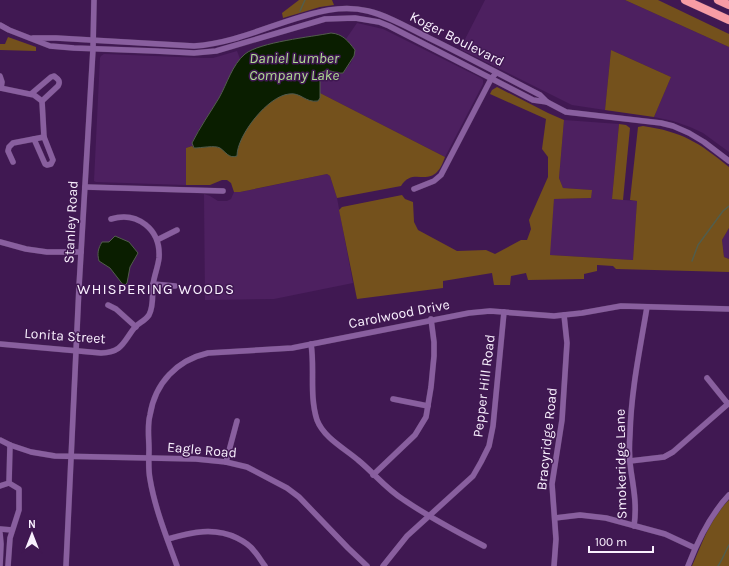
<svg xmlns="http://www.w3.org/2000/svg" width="729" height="566" viewBox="0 0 729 566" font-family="Karla,sans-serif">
<rect width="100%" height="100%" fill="#401852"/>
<g fill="#4d2060">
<polygon points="485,0 625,0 729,47 729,152 703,133 690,127 673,121 654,117 671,77 611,50 605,110 572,105 460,49"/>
<polygon points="357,23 383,29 481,78 483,80 483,84 445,157 320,93 320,75 322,72 329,70 339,74 343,73 351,63 354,56 355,50 346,39"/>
<polygon points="237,51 240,59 228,79 220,98 200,127 192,142 192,146 186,148 186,185 96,182 94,181 100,58 101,56 104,54 204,58 213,58"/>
<polygon points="564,120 619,124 612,199 637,201 633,260 549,255 554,199 591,198 591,190 563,188 559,178"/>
<polygon points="327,174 330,176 337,198 353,283 274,299 205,300 204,194 210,196 218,201 227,201 231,199 234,192 241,192"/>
<polygon points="729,228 729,259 724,257 722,240"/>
</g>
<g fill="#74511c">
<polygon points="299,0 332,0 334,5 320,7 283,18 282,13"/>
<polygon points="625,0 658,0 729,34 729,47"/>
<polygon points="8,37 36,47 36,51 0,50 0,44 5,44"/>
<polygon points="611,50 671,77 654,117 605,110"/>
<path d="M497,87L548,113L564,120L559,178L563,188L592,190L591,198L554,199L550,255L633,260L637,201L630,200L638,127L643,126C683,132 698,142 729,167V228L722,240L724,257L729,259V272L616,269L613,266L597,265V271L584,274V279L528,280L526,273L511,276L510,285H494L492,273L443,281V288L357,299L339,210L342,207L402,195L405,199L413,202L414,222L418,230L457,251L486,250L495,254L521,240H527L531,229L529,220L548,177V157L542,149L546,119L490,94L492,90Z"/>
<path d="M320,93L445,157C443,162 441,168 437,172C425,184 412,168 401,186L337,198L330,176L327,174L240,192H234L231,183L227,180H222L210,185H186V148L192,146L194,148C201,148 210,145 217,147C226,149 225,156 237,156C237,135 267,96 289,94C301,92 305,103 318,101L320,98Z"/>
<polygon points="619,124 626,125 630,128 623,200 612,199"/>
<path d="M729,500V566H692C702,544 711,516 729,500Z"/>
</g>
<g fill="#0a1e00" stroke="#525d4c">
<path d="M331,33C343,34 348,41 355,50L354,56L343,73C335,74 329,68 322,72L320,75V98L318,101C305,103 301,92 289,94C268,96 237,135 237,156C229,159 226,152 220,148C215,145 201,148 194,148L192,143C200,127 210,113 219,98C227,84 232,65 245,54C260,42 311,37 331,33Z"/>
<path d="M115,236L129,242L138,253L130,267L127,283L124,286L110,268L99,261C97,253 98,249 102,242H109Z"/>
</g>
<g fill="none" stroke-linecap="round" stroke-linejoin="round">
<g stroke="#525d4c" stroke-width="1.5">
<polyline points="300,11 305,0"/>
<polyline points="692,261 698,245 723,211 729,206"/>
<path d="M718,566C723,559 725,552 729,545"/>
</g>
<g stroke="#543562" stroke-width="6">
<g id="minor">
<polyline points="0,25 9,30 50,46 74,48 155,51 194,53 216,51 325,19 355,18 379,22 389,26 533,100 547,102"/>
<path d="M33,38H56L194,46C241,43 283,18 329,10C341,8 356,8 368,11C389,16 409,28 429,38C466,56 503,76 540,95L547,102L566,112L661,123L673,126L689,133L704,142L729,161"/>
<polyline points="0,76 2,82 1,88"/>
<polyline points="0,88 34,95 42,101 44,137 53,160 51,164 47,165 45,164 34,139"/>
<path d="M31,94L51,77L54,76C58,79 61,81 58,86L42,101"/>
<polyline points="13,162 8,151 9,147 13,143 44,137"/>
<polyline points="85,187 223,191"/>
<polyline points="414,189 434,181 441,175 491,79 496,73"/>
<polyline points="157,240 177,230"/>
<polyline points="0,242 26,249 47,252 81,252"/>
<polyline points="153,284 175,286"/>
<polyline points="108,305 116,309 136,327"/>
<path d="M0,344L101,353C123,352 123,342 135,327C139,323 146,320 149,315C154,306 152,294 153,285C154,276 158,267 159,258C161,229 137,211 111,219"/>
<path d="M311,344C315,368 309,395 317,420C324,438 344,448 358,460C374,473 386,489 404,500C429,517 457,532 484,546"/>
<polyline points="707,378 728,404"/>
<polyline points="393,399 428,406"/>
<polyline points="0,440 10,445 31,452 55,456 196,459 226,462 247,467 287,488 299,497 348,548 367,566"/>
<polyline points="630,461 664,457 673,452 729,403"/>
<polyline points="226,462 237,421"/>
<polyline points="373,475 415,435 426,417 431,387 434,356 434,342 431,319"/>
<polyline points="9,483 10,445"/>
<polyline points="0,486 9,483 19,489 19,510 10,538 8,566"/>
<polyline points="555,518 580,515 606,518 665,534 695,548"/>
<path d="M634,526C637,507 634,490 631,471C629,459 629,447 630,434C631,391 640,349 647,307"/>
<polyline points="0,529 12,530"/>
<polyline points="0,533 1,544 0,566"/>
<path d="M168,539C192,532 214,527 237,538C243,541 250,545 254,551C258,555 261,561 265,566"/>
<polyline points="66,566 79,287 93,49 94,0"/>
<path d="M177,566C167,538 155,509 150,479C148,469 149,459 149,449C149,438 147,426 150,415C155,383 177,360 208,353L292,348L469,313L490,311L554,316L582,313L621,306L729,309"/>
<polyline points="383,566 407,536 473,476 481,462 489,446 493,426 504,312"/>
<polyline points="554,566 556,539 552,484 562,420 567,343 564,315"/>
<path d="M688,566C698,540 710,515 729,495"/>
</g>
</g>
<g stroke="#543562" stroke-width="9">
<g id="highway">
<polyline points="685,0 729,20"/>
<polyline points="718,0 729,5"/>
</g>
</g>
<use href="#minor" stroke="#895f9f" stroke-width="5.5"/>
<use href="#highway" stroke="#f79ca5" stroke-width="8"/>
</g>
<g text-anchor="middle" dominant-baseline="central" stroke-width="3" stroke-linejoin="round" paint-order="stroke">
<g font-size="14" fill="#f9f0fe" stroke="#401852">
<text transform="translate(457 39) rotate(27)">Koger Boulevard</text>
<text transform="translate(71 222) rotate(-87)">Stanley Road</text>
<text transform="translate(399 314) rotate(-11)">Carolwood Drive</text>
<text transform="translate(65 336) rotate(4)">Lonita Street</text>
<text transform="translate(484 386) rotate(-83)">Pepper Hill Road</text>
<text transform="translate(547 439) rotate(-84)">Bracyridge Road</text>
<text transform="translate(202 450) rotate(5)">Eagle Road</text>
<text transform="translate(621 464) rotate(-91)">Smokeridge Lane</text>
</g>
<g font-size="15" font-style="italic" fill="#afdd91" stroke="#401852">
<text x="294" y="58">Daniel Lumber<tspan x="294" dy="17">Company Lake</tspan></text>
</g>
<g font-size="15" letter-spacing="1" fill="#f9f0fe" stroke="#401852">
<text x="156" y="289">WHISPERING WOODS</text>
</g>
</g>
<g transform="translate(32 534)" stroke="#401852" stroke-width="3" paint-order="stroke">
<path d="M0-3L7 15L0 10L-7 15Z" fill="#f9f0fe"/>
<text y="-6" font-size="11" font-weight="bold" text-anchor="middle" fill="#f9f0fe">N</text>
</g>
<path d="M589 546v6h64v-6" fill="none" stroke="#f9f0fe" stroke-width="2"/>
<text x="595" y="546" font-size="12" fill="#f9f0fe" stroke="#401852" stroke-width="3" paint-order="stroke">100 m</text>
</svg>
